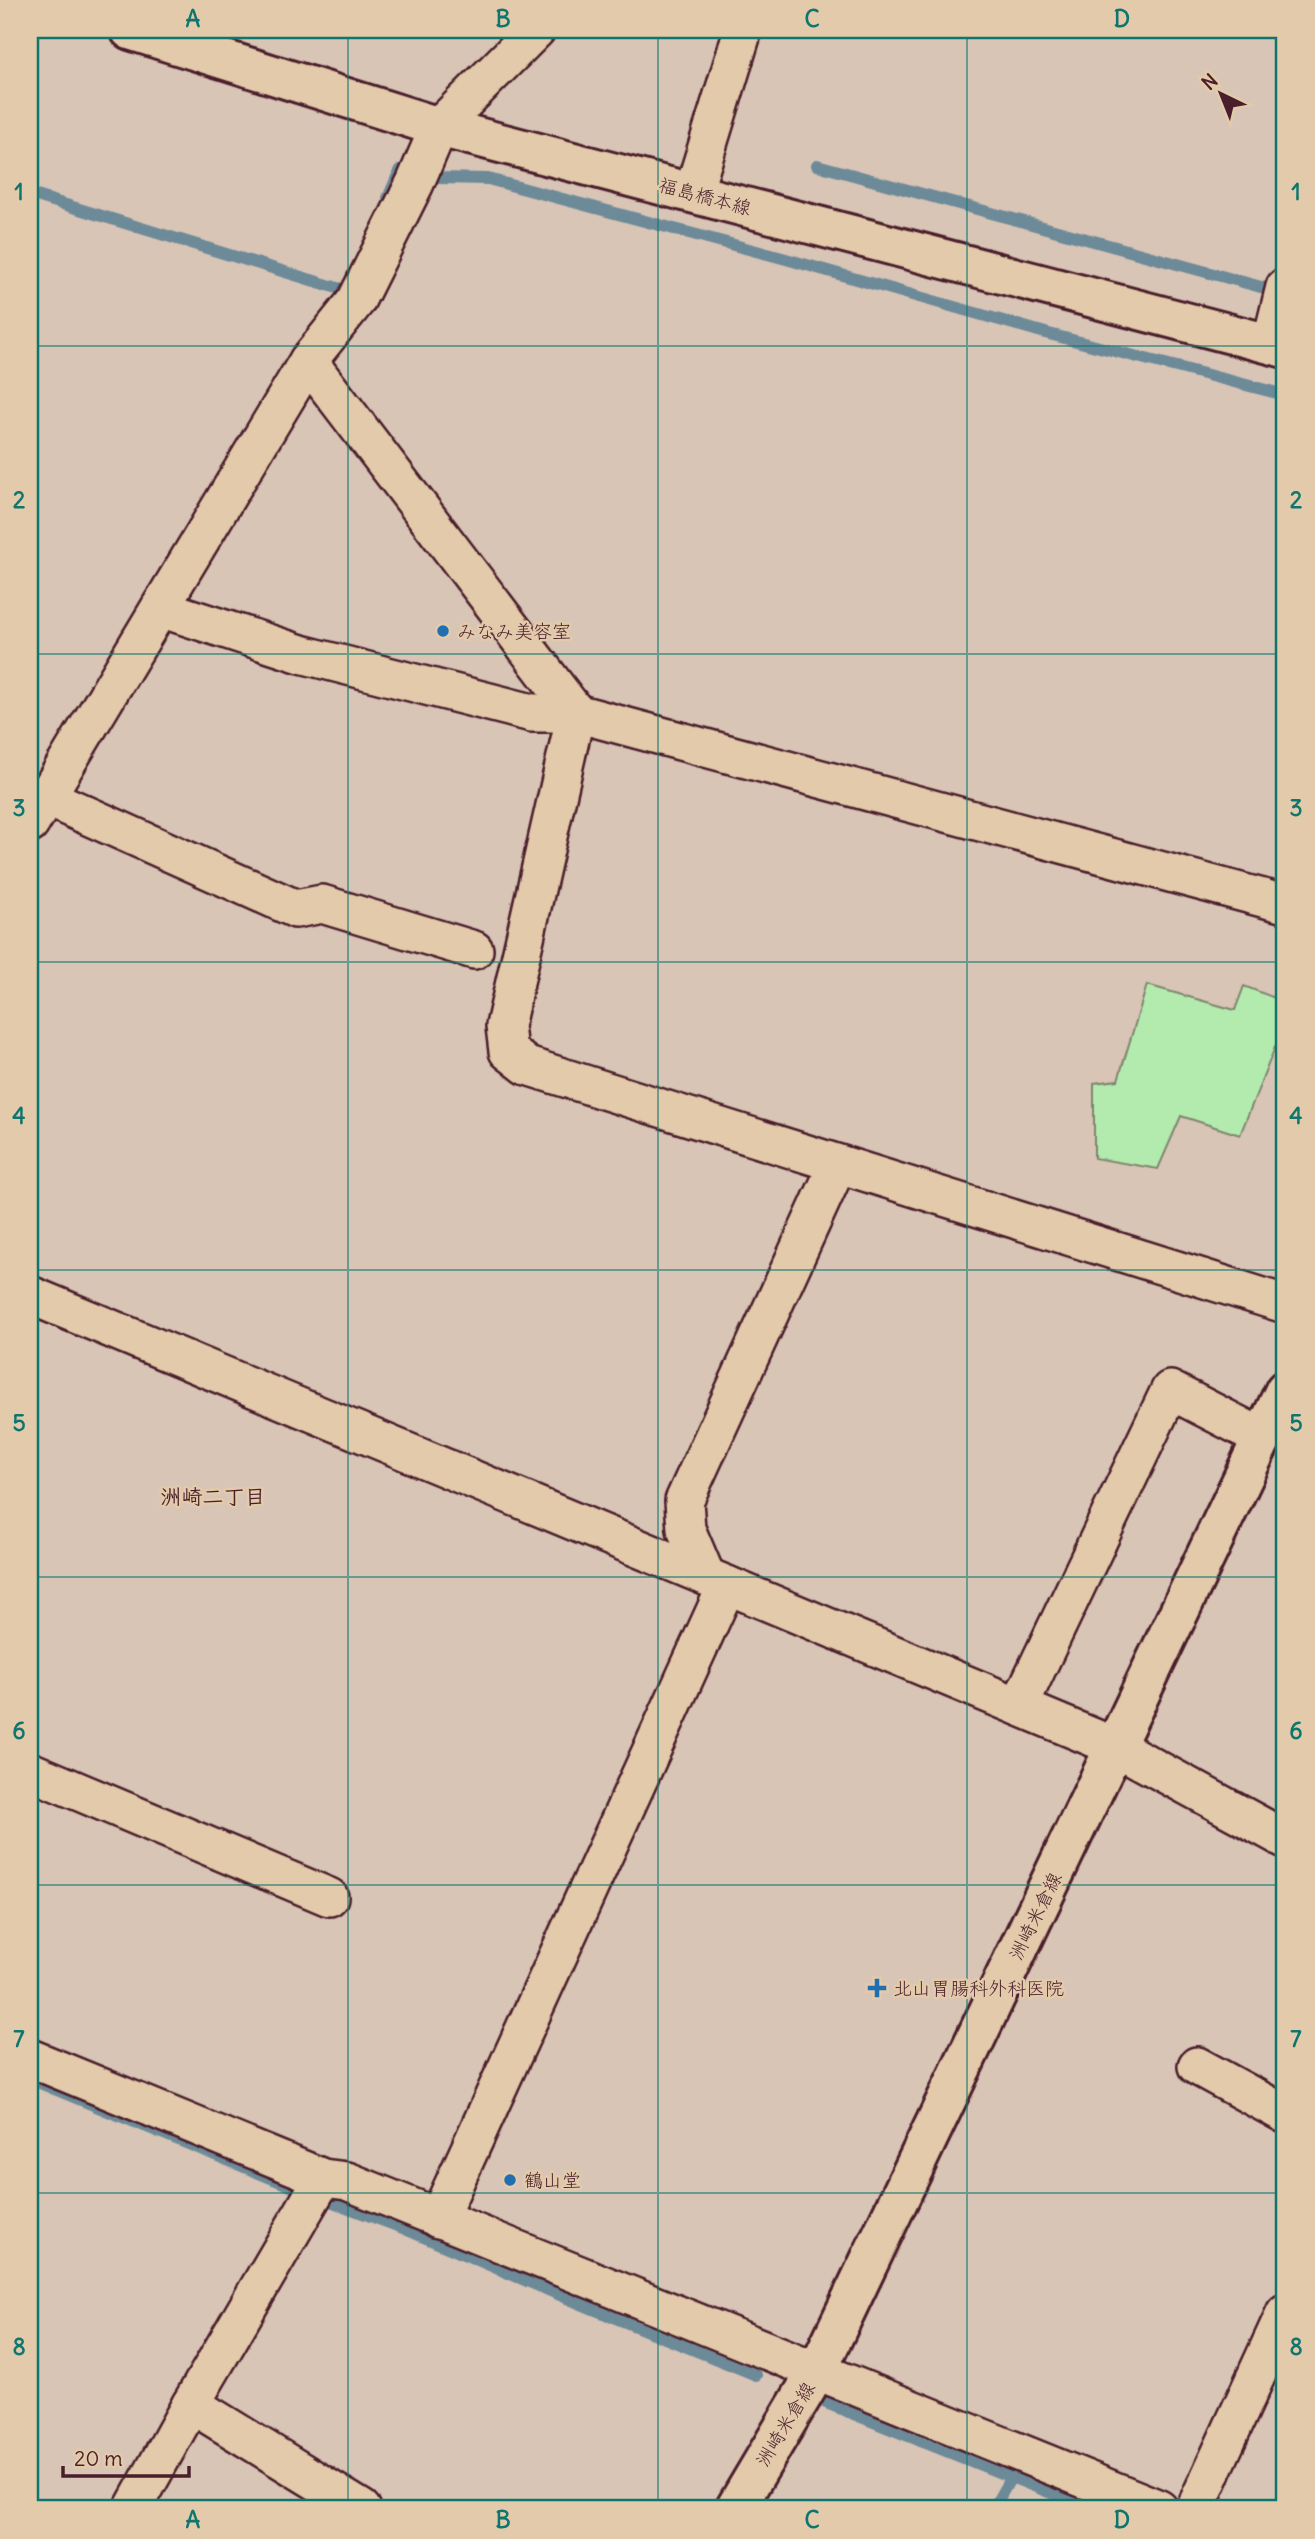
<svg xmlns="http://www.w3.org/2000/svg" width="1315" height="2539" viewBox="0 0 1315 2539" font-family="Delius,'Klee One',sans-serif">
<rect width="100%" height="100%" fill="#d8c5b6"/>
<filter id="ink" filterUnits="userSpaceOnUse"><feTurbulence type="fractalNoise" baseFrequency=".0143" numOctaves="2"/><feDisplacementMap in="SourceGraphic" scale="14" xChannelSelector="R" yChannelSelector="G"/><feConvolveMatrix kernelMatrix="1 2 1 2 8 2 1 2 1" color-interpolation-filters="sRGB"/></filter>
<g filter="url(#ink)">
<polygon fill="#b3ebaf" stroke="#7e856d" stroke-width="2" points="1147,985 1235,1010 1244,986 1285,1002 1285,1022 1240,1135 1181,1116 1158,1169 1094,1158 1094,1083 1118,1080"/>
<g fill="none" stroke-linecap="round" stroke-linejoin="round">
<g stroke="#6d8a99" stroke-width="12">
<polyline points="817,165 1279,292"/>
<polyline points="30,194 344,290 349,286 352,279"/>
<polyline points="388,198 400,170 438,178 488,179 786,259 1049,334 1285,395"/>
<polyline points="30,2079 298,2189 405,2229 581,2304 756,2375"/>
<polyline points="821,2401 1091,2509"/>
<polyline points="993,2509 1011,2477"/>
</g>
<g stroke="#4a1f2b" stroke-width="42">
<g id="street">
<polyline points="693,193 743,30"/>
<polyline points="1271,344 1285,287"/>
<polyline points="308,361 576,713 505,1026 508,1051 527,1066 1285,1304"/>
<polyline points="160,608 301,654 532,713 576,713 1285,904"/>
<polyline points="46,797 296,909 322,904 474,950"/>
<polyline points="30,824 308,361 356,301 415,183 439,127 536,30"/>
<polyline points="30,1295 1116,1747 1285,1839"/>
<polyline points="706,1576 686,1529 684,1501 838,1164"/>
<polyline points="1019,1706 1170,1390 1263,1438"/>
<polyline points="30,1771 329,1897"/>
<polyline points="30,2058 323,2178 347,2181 1159,2509"/>
<polyline points="1197,2066 1285,2114"/>
<polyline points="438,2219 727,1585"/>
<polyline points="191,2404 362,2509"/>
<polyline points="133,2509 191,2404 323,2178"/>
<polyline points="1195,2509 1285,2313"/>
</g>
</g>
<g stroke="#4a1f2b" stroke-width="44">
<g id="secondary">
<polyline points="130,30 439,127 1285,348"/>
<polyline points="735,2509 817,2371 1285,1390"/>
</g>
</g>
<use href="#street" stroke="#e2caaa" stroke-width="37"/>
<use href="#secondary" stroke="#e2caaa" stroke-width="38"/>
</g>
</g>
<path fill="none" stroke="#0f766e" stroke-width="2" stroke-opacity="0.55" d="M348,30V2509M658,30V2509M967,30V2509M30,346H1285M30,654H1285M30,962H1285M30,1270H1285M30,1577H1285M30,1885H1285M30,2193H1285"/>
<g fill="#1f6fb2" stroke="#e2caaa" stroke-width="2.5">
<circle cx="443" cy="631" r="7"/>
<path d="M873.5 1977.5h7v7h7v7h-7v7h-7v-7h-7v-7h7z"/>
<circle cx="510" cy="2180" r="7"/>
</g>
<g text-anchor="middle" dominant-baseline="central" stroke-width="5" stroke-linejoin="round" paint-order="stroke">
<g font-size="19" fill="#4a1f2b" stroke="#e2caaa">
<text transform="translate(705 196) rotate(15)">福島橋本線</text>
<text transform="translate(1035 1916) rotate(-64)">洲崎米倉線</text>
<text transform="translate(785 2424) rotate(-59)">洲崎米倉線</text>
</g>
<g font-size="19" fill="#4a1f2b" stroke="#e2caaa" text-anchor="start">
<text x="457" y="631">みなみ美容室</text>
<text x="893" y="1988">北山胃腸科外科医院</text>
<text x="524" y="2180">鶴山堂</text>
</g>
<g font-size="21" font-weight="bold" fill="#4a1f2b" stroke="#e2caaa">
<text x="213" y="1496">洲崎二丁目</text>
</g>
</g>
<rect width="1315" height="2539" fill="none" stroke="#e2caaa" stroke-width="77"/>
<g transform="translate(1221 94) rotate(317)" stroke="#e2caaa" stroke-width="5" paint-order="stroke">
<path d="M0-5L12 26L0 18L-12 26Z" fill="#4a1f2b"/>
<text y="-10" font-size="19" font-weight="bold" text-anchor="middle" fill="#4a1f2b">N</text>
</g>
<path d="M63 2466v10h126v-10" fill="none" stroke="#4a1f2b" stroke-width="3.5"/>
<text x="74" y="2466" font-size="21" fill="#4a1f2b" stroke="#e2caaa" stroke-width="5" paint-order="stroke">20 m</text>
<rect x="38" y="38" width="1238" height="2462" fill="none" stroke="#0f766e" stroke-width="2.5"/>
<g font-size="23" text-anchor="middle" font-weight="bold" fill="#0f766e">
<text x="193" y="27">A</text>
<text x="503" y="27">B</text>
<text x="812" y="27">C</text>
<text x="1122" y="27">D</text>
<text x="19" y="200">1</text>
<text x="1296" y="200">1</text>
<text x="19" y="508">2</text>
<text x="1296" y="508">2</text>
<text x="19" y="816">3</text>
<text x="1296" y="816">3</text>
<text x="19" y="1124">4</text>
<text x="1296" y="1124">4</text>
<text x="19" y="1431">5</text>
<text x="1296" y="1431">5</text>
<text x="19" y="1739">6</text>
<text x="1296" y="1739">6</text>
<text x="19" y="2047">7</text>
<text x="1296" y="2047">7</text>
<text x="19" y="2355">8</text>
<text x="1296" y="2355">8</text>
<text x="193" y="2528">A</text>
<text x="503" y="2528">B</text>
<text x="812" y="2528">C</text>
<text x="1122" y="2528">D</text>
</g>
</svg>
